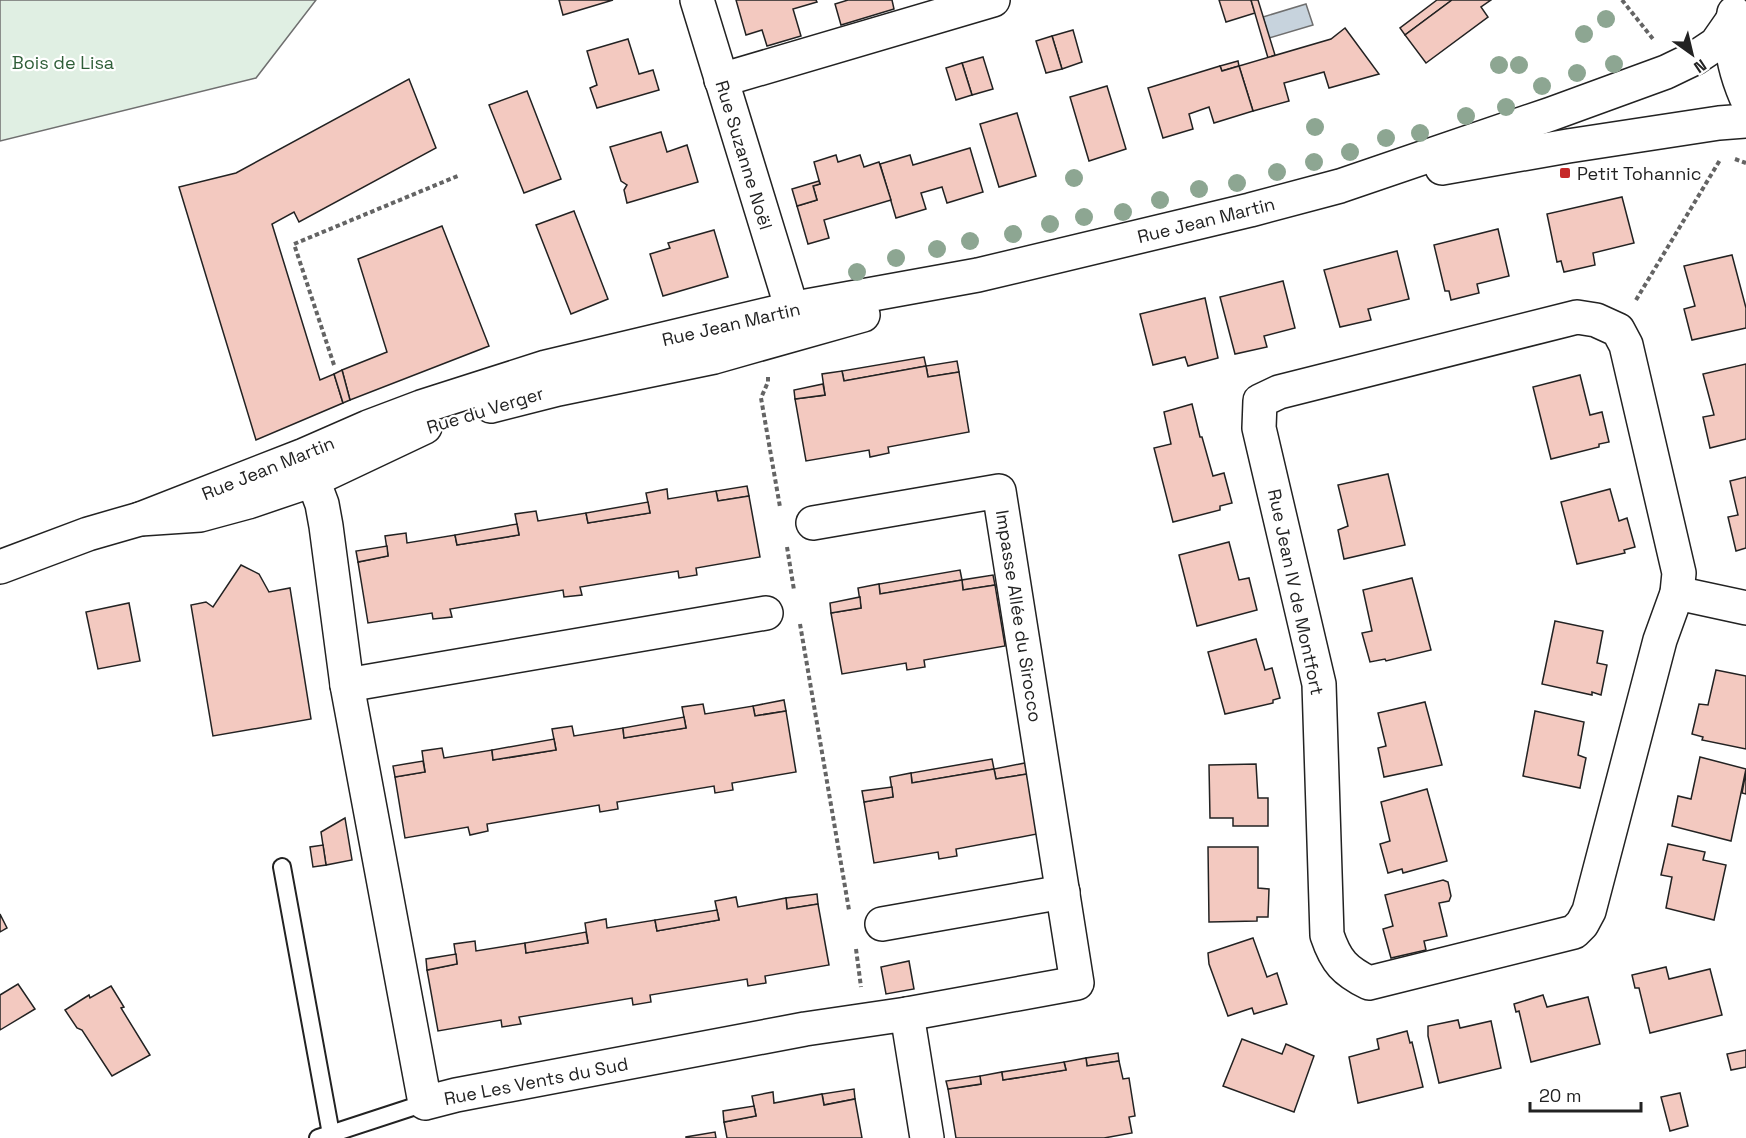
<svg xmlns="http://www.w3.org/2000/svg" width="1746" height="1138" viewBox="0 0 1746 1138" font-family="'Space Grotesk',sans-serif">
<rect width="100%" height="100%" fill="#fff"/>
<polygon fill="#e0efe3" stroke="#6f6f6f" stroke-width="1.5" points="0,0 316,0 256,78 0,141"/>
<polygon fill="#c7d3dd" stroke="#6f6f6f" stroke-width="1.5" points="1306,4 1313,25 1269,38 1263,17"/>
<g fill="#f3c9c0" stroke="#222" stroke-width="1.5">
<polygon points="559,0 613,0 563,15"/>
<polygon points="736,0 816,0 817,2 793,9 801,36 767,46 762,30 746,35"/>
<polygon points="848,0 892,0 894,9 841,25 835,4"/>
<polygon points="1219,0 1251,0 1255,13 1226,22"/>
<polygon points="1251,0 1258,0 1275,55 1268,58"/>
<polygon points="1437,0 1452,0 1405,35 1400,28"/>
<polygon points="1452,0 1491,0 1481,7 1488,17 1426,63 1405,35"/>
<polygon points="1345,28 1379,74 1329,88 1324,72 1284,83 1289,101 1253,111 1239,66 1331,39"/>
<polygon points="1073,30 1082,62 1062,69 1052,36"/>
<polygon points="1052,36 1062,69 1046,73 1036,41"/>
<polygon points="628,39 639,74 653,70 659,90 597,108 590,88 597,85 587,51"/>
<polygon points="983,57 993,89 972,95 962,63"/>
<polygon points="1238,61 1239,66 1222,71 1220,66"/>
<polygon points="962,63 972,95 956,100 946,68"/>
<polygon points="1220,66 1222,71 1239,66 1253,111 1214,123 1209,107 1189,114 1193,129 1163,138 1148,88"/>
<polygon points="409,79 436,148 299,222 294,212 272,224 320,380 334,374 343,403 256,440 179,187 236,173"/>
<polygon points="1107,86 1126,149 1089,161 1070,97"/>
<polygon points="527,91 561,179 524,193 489,105"/>
<polygon points="1017,113 1036,176 999,187 980,124"/>
<polygon points="661,132 667,152 687,145 698,182 627,203 624,190 627,185 621,181 610,147"/>
<polygon points="970,148 983,192 947,203 942,187 921,193 926,209 896,218 880,164 910,155 913,165"/>
<polygon points="836,155 838,162 860,155 864,167 879,162 891,200 824,220 829,238 808,244 797,206 817,200 813,186 820,184 814,162"/>
<polygon points="819,181 820,184 813,186 817,200 797,206 792,189"/>
<polygon points="1622,197 1634,243 1593,253 1595,265 1564,272 1561,261 1557,262 1547,214"/>
<polygon points="574,211 608,299 571,314 536,225"/>
<polygon points="442,226 489,346 350,400 342,370 387,352 358,259"/>
<polygon points="1498,229 1509,276 1477,284 1479,293 1451,300 1449,291 1445,291 1434,245"/>
<polygon points="714,230 728,277 663,296 650,254 670,248 668,243"/>
<polygon points="1397,251 1409,299 1368,309 1371,320 1340,327 1324,270"/>
<polygon points="1732,255 1746,308 1746,328 1692,340 1684,309 1695,306 1684,266"/>
<polygon points="1283,281 1295,328 1264,336 1267,347 1235,354 1220,297"/>
<polygon points="1205,298 1218,358 1188,366 1185,357 1153,365 1140,314"/>
<polygon points="924,357 926,366 844,381 842,371"/>
<polygon points="957,361 959,372 928,377 926,366"/>
<polygon points="1746,364 1746,439 1710,448 1703,417 1714,415 1703,374"/>
<polygon points="926,366 928,377 959,372 969,432 888,447 889,453 870,457 869,450 806,461 795,399 825,395 822,374 842,371 844,381"/>
<polygon points="342,370 350,400 343,403 334,374"/>
<polygon points="1580,375 1590,415 1602,412 1609,442 1599,444 1599,447 1551,459 1533,387"/>
<polygon points="823,384 825,395 795,399 794,390"/>
<polygon points="1192,404 1200,437 1202,437 1213,476 1224,473 1232,503 1220,506 1220,510 1173,522 1154,448 1171,444 1164,412"/>
<polygon points="1388,474 1405,545 1344,559 1338,530 1348,526 1338,485"/>
<polygon points="1746,477 1746,548 1736,551 1728,517 1738,515 1730,481"/>
<polygon points="747,486 749,496 718,501 716,491"/>
<polygon points="667,489 668,499 716,491 718,501 749,496 760,557 696,568 697,575 679,578 678,571 580,587 582,595 564,597 563,590 450,609 452,617 433,619 432,613 368,623 358,562 388,556 385,536 406,533 407,543 455,535 457,545 519,535 515,514 536,511 538,521 586,513 588,523 650,513 646,493"/>
<polygon points="1610,489 1619,521 1627,518 1635,547 1624,550 1625,553 1577,564 1561,502"/>
<polygon points="648,502 650,513 588,523 586,513"/>
<polygon points="517,524 519,535 457,545 455,535"/>
<polygon points="1229,542 1239,580 1249,578 1257,610 1197,626 1179,555"/>
<polygon points="387,546 388,556 358,562 356,551"/>
<polygon points="241,565 259,574 269,592 290,588 311,719 213,736 191,605 206,602 213,607"/>
<polygon points="960,570 962,580 880,594 879,584"/>
<polygon points="993,575 995,585 963,590 962,580"/>
<polygon points="1412,578 1431,650 1386,661 1385,659 1370,662 1362,633 1372,631 1363,590"/>
<polygon points="962,580 963,590 995,585 1005,646 924,660 925,667 907,670 906,663 842,674 831,613 861,608 858,588 879,584 880,594"/>
<polygon points="860,597 861,608 831,613 830,603"/>
<polygon points="129,603 140,661 98,669 86,612"/>
<polygon points="1555,621 1603,631 1597,663 1607,665 1601,695 1592,692 1592,695 1542,684"/>
<polygon points="1256,639 1265,670 1272,668 1280,698 1273,700 1273,703 1225,714 1208,652"/>
<polygon points="1716,670 1746,676 1746,749 1702,740 1703,737 1692,734 1699,704 1708,705"/>
<polygon points="784,700 786,711 755,716 753,706"/>
<polygon points="1425,702 1442,765 1384,777 1378,748 1386,746 1378,713"/>
<polygon points="703,704 705,714 753,706 755,716 786,711 796,772 732,783 733,790 715,793 714,786 617,802 618,809 600,812 599,805 487,824 488,831 470,835 468,827 405,838 395,777 425,772 422,751 442,748 444,758 492,750 493,760 556,750 552,729 572,726 574,736 623,728 624,738 686,728 682,707"/>
<polygon points="1535,711 1584,722 1578,755 1586,758 1580,788 1523,776"/>
<polygon points="684,717 686,728 624,738 623,728"/>
<polygon points="554,739 556,750 493,760 492,750"/>
<polygon points="1700,757 1746,769 1731,841 1672,826 1678,796 1691,799"/>
<polygon points="992,759 994,769 912,783 911,773"/>
<polygon points="423,761 425,772 395,777 393,766"/>
<polygon points="1025,763 1027,774 996,779 994,769"/>
<polygon points="1256,764 1258,798 1268,798 1268,826 1233,826 1233,818 1210,818 1209,765"/>
<polygon points="994,769 996,779 1027,774 1037,834 956,849 957,856 939,859 938,852 874,863 864,802 893,797 890,777 911,773 912,783"/>
<polygon points="1746,772 1746,794 1742,793"/>
<polygon points="892,787 893,797 864,802 862,791"/>
<polygon points="1427,789 1447,861 1403,873 1402,869 1388,873 1380,844 1390,841 1381,802"/>
<polygon points="345,818 352,860 326,865 321,832"/>
<polygon points="1668,844 1705,852 1703,860 1726,865 1714,920 1666,908 1672,877 1661,875"/>
<polygon points="323,845 326,865 313,867 310,847"/>
<polygon points="1208,847 1258,847 1258,888 1269,889 1268,917 1257,917 1257,921 1209,922"/>
<polygon points="1443,880 1448,882 1451,896 1449,901 1439,903 1447,936 1424,941 1426,950 1391,958 1383,929 1393,926 1385,895"/>
<polygon points="817,894 818,904 787,909 786,898"/>
<polygon points="736,897 738,907 786,898 787,909 818,904 829,965 765,976 766,983 748,986 747,979 650,995 651,1002 633,1005 632,998 519,1017 521,1024 502,1027 501,1020 438,1031 427,970 457,964 454,944 475,941 476,951 525,943 526,953 588,943 585,923 606,919 607,928 655,920 657,931 719,920 715,901"/>
<polygon points="717,910 719,920 657,931 655,920"/>
<polygon points="0,914 7,928 0,932"/>
<polygon points="586,932 588,943 526,953 525,943"/>
<polygon points="1253,938 1267,977 1277,973 1287,1004 1254,1014 1252,1008 1228,1016 1209,964 1208,953"/>
<polygon points="456,954 457,964 427,970 426,959"/>
<polygon points="909,961 914,989 886,994 881,967"/>
<polygon points="1666,967 1669,979 1710,969 1722,1015 1650,1033 1639,988 1635,988 1632,975"/>
<polygon points="18,984 35,1009 0,1030 0,995"/>
<polygon points="111,986 124,1007 121,1008 150,1055 112,1076 82,1030 77,1028 65,1010 89,995 90,998"/>
<polygon points="1543,995 1547,1007 1588,997 1600,1044 1531,1062 1519,1011 1516,1012 1514,1004"/>
<polygon points="1458,1020 1460,1028 1491,1021 1501,1068 1439,1083 1428,1036 1428,1026"/>
<polygon points="1407,1031 1410,1043 1412,1042 1423,1087 1358,1103 1349,1057 1379,1049 1377,1039"/>
<polygon points="1242,1039 1282,1054 1286,1044 1314,1056 1294,1112 1223,1086"/>
<polygon points="1746,1050 1746,1067 1731,1070 1727,1054"/>
<polygon points="1118,1053 1119,1061 1087,1066 1086,1058"/>
<polygon points="1086,1058 1087,1066 1119,1061 1123,1079 1129,1078 1135,1116 1129,1117 1132,1133 1104,1138 956,1138 948,1089 981,1084 980,1076 1002,1072 1003,1080 1066,1070 1064,1062"/>
<polygon points="1064,1062 1066,1070 1003,1080 1002,1072"/>
<polygon points="980,1076 981,1084 948,1089 946,1081"/>
<polygon points="854,1089 855,1099 824,1105 822,1094"/>
<polygon points="773,1092 774,1103 822,1094 824,1105 855,1099 862,1138 727,1138 724,1122 756,1116 752,1096"/>
<polygon points="1680,1093 1688,1126 1670,1131 1661,1097"/>
<polygon points="754,1106 756,1116 724,1122 723,1111"/>
<polygon points="715,1132 716,1138 686,1138 686,1137"/>
</g>
<g fill="none" stroke-linecap="round" stroke-linejoin="round">
<g stroke="#222" stroke-width="20">
<g id="lane">
<polyline points="282,867 331,1134"/>
<polyline points="318,1138 425,1103"/>
</g>
</g>
<g stroke="#222" stroke-width="36">
<g id="street">
<polyline points="697,0 787,293 790,309"/>
<polyline points="721,80 993,0"/>
<path d="M1577,317L1596,320L1618,330L1626,345L1679,573L1677,593L1660,640L1589,911L1582,924L1574,932L1369,983C1345,971 1336,962 1327,935L1319,684L1259,428L1260,401L1279,392Z"/>
<polyline points="313,480 322,504 326,526 347,685 425,1103 456,1095 805,1029 907,1014 927,1138"/>
<polyline points="813,523 999,491 1077,983 907,1014"/>
<polyline points="1677,593 1746,608"/>
<polyline points="347,685 766,613"/>
<polyline points="882,924 1063,892"/>
</g>
</g>
<g stroke="#222" stroke-width="36">
<g id="secondary">
<path d="M1734,13C1727,42 1735,71 1746,97"/>
<polyline points="1442,168 1568,146 1719,123 1746,121"/>
<polyline points="491,406 558,389 714,357 863,315"/>
<polyline points="140,519 304,455 368,427 421,407 546,367 790,309 978,275 1250,210 1340,186 1551,114 1666,72 1695,58 1716,44 1732,21"/>
<polyline points="0,567 88,534 140,519 200,515 248,502 313,480 425,427"/>
</g>
</g>
<g stroke="#646464" stroke-width="4" stroke-dasharray="4.5 3" stroke-linecap="butt">
<polyline points="1622,0 1653,39"/>
<polyline points="1735,159 1746,163"/>
<polyline points="1636,300 1720,160"/>
<polyline points="334,365 294,244 460,175"/>
<polyline points="768,377 768,382 761,398 780,507"/>
<polyline points="787,547 794,590"/>
<polyline points="800,624 849,910"/>
<polyline points="856,949 861,987"/>
</g>
<use href="#lane" stroke="#fff" stroke-width="16"/>
<use href="#street" stroke="#fff" stroke-width="33"/>
<use href="#secondary" stroke="#fff" stroke-width="33"/>
</g>
<g fill="#8da692">
<circle cx="1606" cy="19" r="9"/>
<circle cx="1584" cy="34" r="9"/>
<circle cx="1614" cy="64" r="9"/>
<circle cx="1499" cy="65" r="9"/>
<circle cx="1519" cy="65" r="9"/>
<circle cx="1577" cy="73" r="9"/>
<circle cx="1542" cy="86" r="9"/>
<circle cx="1506" cy="107" r="9"/>
<circle cx="1466" cy="116" r="9"/>
<circle cx="1315" cy="127" r="9"/>
<circle cx="1420" cy="133" r="9"/>
<circle cx="1386" cy="138" r="9"/>
<circle cx="1350" cy="152" r="9"/>
<circle cx="1314" cy="162" r="9"/>
<circle cx="1277" cy="172" r="9"/>
<circle cx="1074" cy="178" r="9"/>
<circle cx="1237" cy="183" r="9"/>
<circle cx="1199" cy="189" r="9"/>
<circle cx="1160" cy="200" r="9"/>
<circle cx="1123" cy="212" r="9"/>
<circle cx="1084" cy="217" r="9"/>
<circle cx="1050" cy="224" r="9"/>
<circle cx="1013" cy="234" r="9"/>
<circle cx="970" cy="241" r="9"/>
<circle cx="937" cy="249" r="9"/>
<circle cx="896" cy="258" r="9"/>
<circle cx="857" cy="272" r="9"/>
</g>
<rect fill="#c62828" stroke="#fff" stroke-width="2" x="1559" y="167" width="12" height="12" rx="3"/>
<g text-anchor="middle" dominant-baseline="central" stroke-width="4.5" stroke-linejoin="round" paint-order="stroke">
<g font-size="18" fill="#2f5e38" stroke="#fff">
<text x="63" y="62">Bois de Lisa</text>
</g>
<g font-size="18" fill="#222" stroke="#fff">
<text transform="translate(744 155) rotate(73)">Rue Suzanne Noël</text>
<text transform="translate(1206 220) rotate(-14)">Rue Jean Martin</text>
<text transform="translate(731 324) rotate(-13)">Rue Jean Martin</text>
<text transform="translate(485 410) rotate(-17)">Rue du Verger</text>
<text transform="translate(268 468) rotate(-22)">Rue Jean Martin</text>
<text transform="translate(1296 592) rotate(78)">Rue Jean IV de Montfort</text>
<text transform="translate(1019 616) rotate(81)">Impasse Allée du Sirocco</text>
<text transform="translate(536 1081) rotate(-11)">Rue Les Vents du Sud</text>
</g>
<g font-size="18" fill="#222" stroke="#fff" text-anchor="start">
<text x="1577" y="173">Petit Tohannic</text>
</g>
</g>
<g transform="translate(1692 54) rotate(146)" stroke="#ffffff" stroke-width="4.5" paint-order="stroke">
<path d="M0-4.5L10 22L0 15L-10 22Z" fill="#222222"/>
<text y="-9" font-size="16" font-weight="bold" text-anchor="middle" fill="#222222">N</text>
</g>
<path d="M1530 1102v9h111v-9" fill="none" stroke="#222222" stroke-width="3"/>
<text x="1539" y="1102" font-size="18" fill="#222222" stroke="#ffffff" stroke-width="4.5" paint-order="stroke">20 m</text>
</svg>
